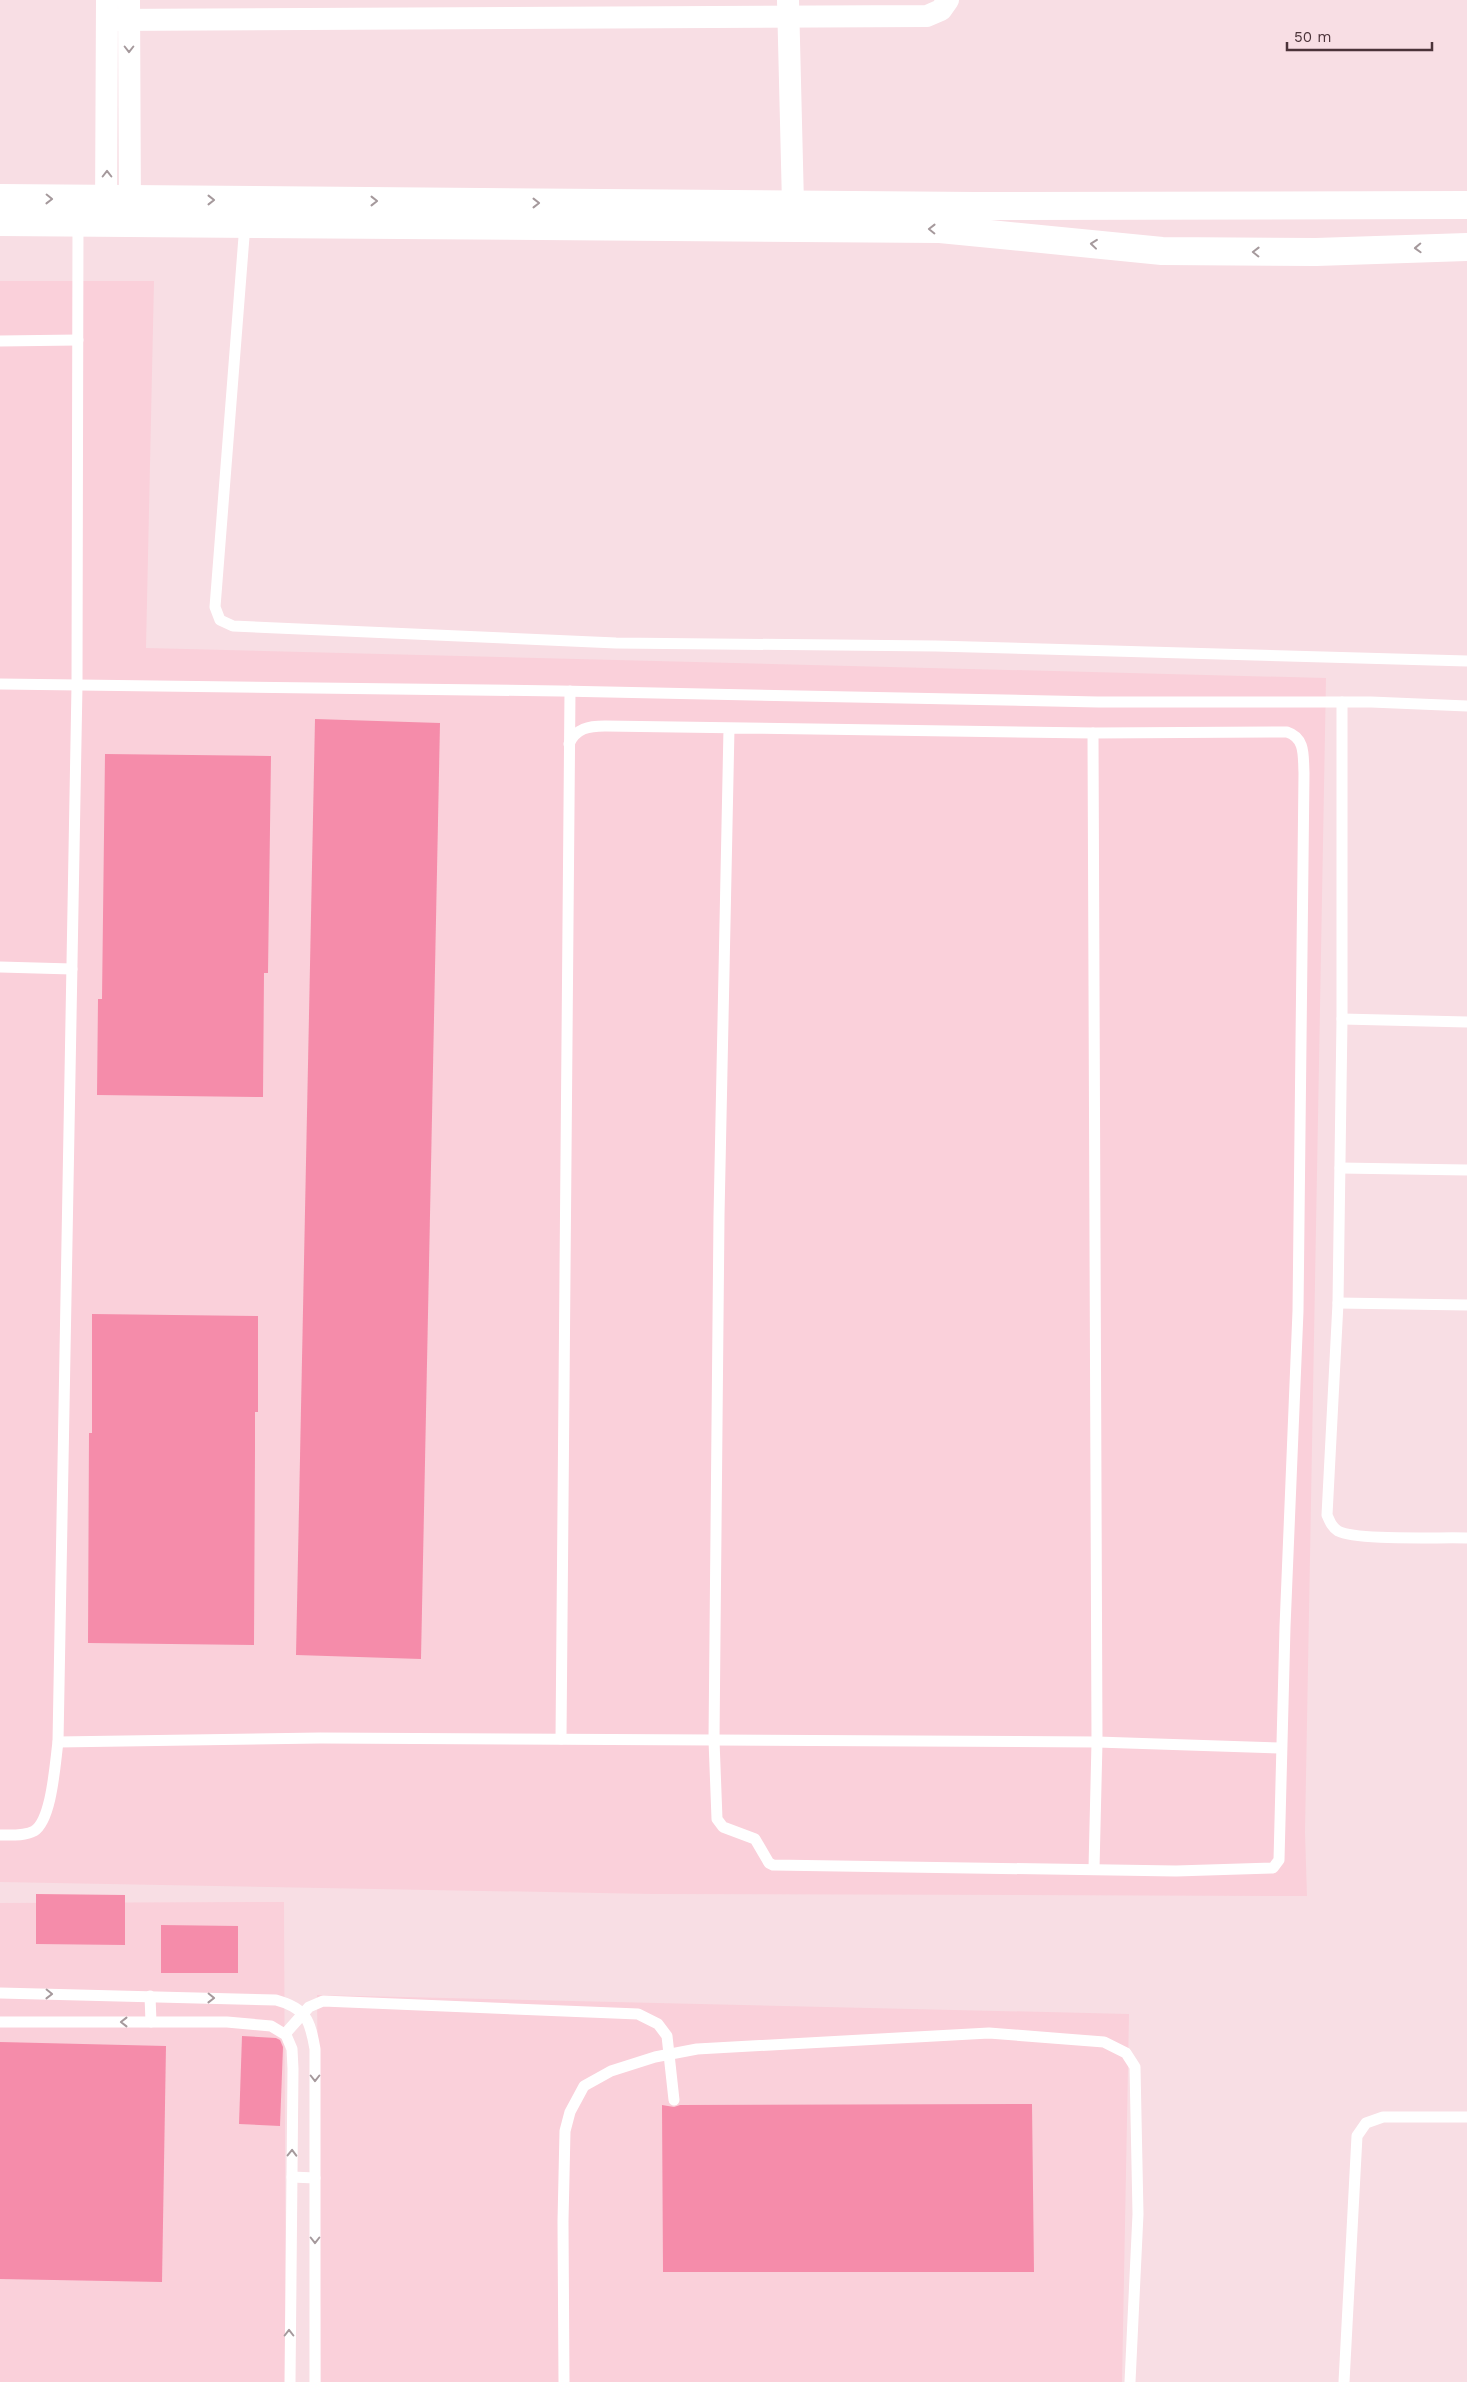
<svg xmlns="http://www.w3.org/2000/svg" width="1467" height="2382" viewBox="0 0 1467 2382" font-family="'Work Sans',sans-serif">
<rect width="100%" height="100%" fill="#f8dee4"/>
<g fill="#fad0da">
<polygon points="0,281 154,281 146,648 1326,678 1305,1832 1307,1896 652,1894 0,1882"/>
<polygon points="284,1902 286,2382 0,2382 0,1903"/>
<polygon points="317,1995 1129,2014 1122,2382 321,2382"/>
</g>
<g fill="#f58caa">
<polygon points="315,719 440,723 421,1659 296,1655"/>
<polygon points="105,754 271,756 268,973 264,973 263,1097 97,1095 98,999 102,999"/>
<polygon points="92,1314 258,1316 258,1412 255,1412 255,1450 254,1645 88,1643 89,1433 92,1433"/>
<polygon points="36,1894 125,1895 125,1945 36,1944"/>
<polygon points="161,1925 238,1926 238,1973 161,1973"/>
<polygon points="242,2036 276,2038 280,2040 283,2047 280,2126 239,2124"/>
<polygon points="0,2042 166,2046 162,2282 0,2279"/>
<polygon points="1032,2104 1034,2272 663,2272 662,2105 674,2107 680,2105"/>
</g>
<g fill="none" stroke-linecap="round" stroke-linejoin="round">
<g stroke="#fff" stroke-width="11">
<polyline points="245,224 215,607 220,620 233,626 616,643 936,646 1467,661"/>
<polyline points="0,341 78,340"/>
<polyline points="0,684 560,691 1098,702 1371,702 1467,706"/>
<path d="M1342,702V1019L1338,1303L1327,1515C1330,1522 1332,1527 1338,1531C1357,1541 1441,1537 1467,1538"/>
<polyline points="1093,733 1097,1742 1094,1869"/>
<path d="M569,744C576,728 589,726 605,726L1093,733L1287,732C1306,738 1303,757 1304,773L1298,1311L1285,1627L1279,1860L1273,1868L1176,1871L773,1865L769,1863L755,1839L723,1827L717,1819L714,1740L719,1216L729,728"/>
<polyline points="0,967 72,969"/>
<polyline points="1342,1019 1467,1022"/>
<polyline points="1340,1168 1467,1170"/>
<polyline points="1338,1303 1467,1305"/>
<polyline points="561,1739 570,691"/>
<polyline points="58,1742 320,1738 1097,1742 1281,1748"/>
<path d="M0,1835C11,1835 25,1836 34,1831C52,1820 55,1763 58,1742L77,685L78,221"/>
<path d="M0,1993L276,2000C306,2008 310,2020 315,2049V2382"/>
<polyline points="150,1996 151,2022"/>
<polyline points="0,2022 227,2022 271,2026 286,2035 292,2049 293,2069 290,2382"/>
<polyline points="285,2034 309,2007 323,2001 638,2014 658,2024 667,2036 674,2100"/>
<polyline points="292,2177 315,2178"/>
<polyline points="564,2382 563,2221 565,2131 570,2112 584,2086 611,2071 655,2057 697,2049 989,2033 1104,2042 1126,2053 1135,2067 1138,2214 1130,2382"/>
<polyline points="1344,2382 1357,2136 1366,2123 1383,2117 1467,2117"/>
</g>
<g stroke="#fff" stroke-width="22">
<polyline points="129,0 130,216"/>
<polyline points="788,0 793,204"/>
<polyline points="107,20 927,16 941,10 948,0"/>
<polyline points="106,214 107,0"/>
</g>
<g stroke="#fff" stroke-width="28">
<polyline points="0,198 976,206 1467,205"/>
<polyline points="0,222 940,229 1162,251 1316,252 1467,247"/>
</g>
</g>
<defs><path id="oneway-chevron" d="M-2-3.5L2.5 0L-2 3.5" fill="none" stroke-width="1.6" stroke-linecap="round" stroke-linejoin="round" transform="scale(1.25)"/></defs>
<g stroke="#a5999c">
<use href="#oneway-chevron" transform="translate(129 49) rotate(90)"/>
<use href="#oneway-chevron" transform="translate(107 174) rotate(-90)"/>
<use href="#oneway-chevron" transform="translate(49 199) rotate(1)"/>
<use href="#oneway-chevron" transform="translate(211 200)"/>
<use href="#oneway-chevron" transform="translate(374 201)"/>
<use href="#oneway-chevron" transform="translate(536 203)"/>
<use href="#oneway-chevron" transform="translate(932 229) rotate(-179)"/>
<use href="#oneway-chevron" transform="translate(1094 244) rotate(-174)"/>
<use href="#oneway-chevron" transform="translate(1418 248) rotate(178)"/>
<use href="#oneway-chevron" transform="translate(1256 252) rotate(-179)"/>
<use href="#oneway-chevron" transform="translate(49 1994) rotate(1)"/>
<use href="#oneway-chevron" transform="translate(211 1998) rotate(1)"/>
<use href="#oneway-chevron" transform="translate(124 2022) rotate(180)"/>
<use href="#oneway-chevron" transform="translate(315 2078) rotate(90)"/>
<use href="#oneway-chevron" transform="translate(292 2153) rotate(-89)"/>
<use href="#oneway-chevron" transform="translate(315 2240) rotate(90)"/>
<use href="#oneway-chevron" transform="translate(289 2333) rotate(-90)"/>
</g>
<path d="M1287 42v8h145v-8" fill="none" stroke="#4b3339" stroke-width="2.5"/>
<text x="1294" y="42" font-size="15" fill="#4b3339" stroke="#f8dee4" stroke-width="4" paint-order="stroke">50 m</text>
</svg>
